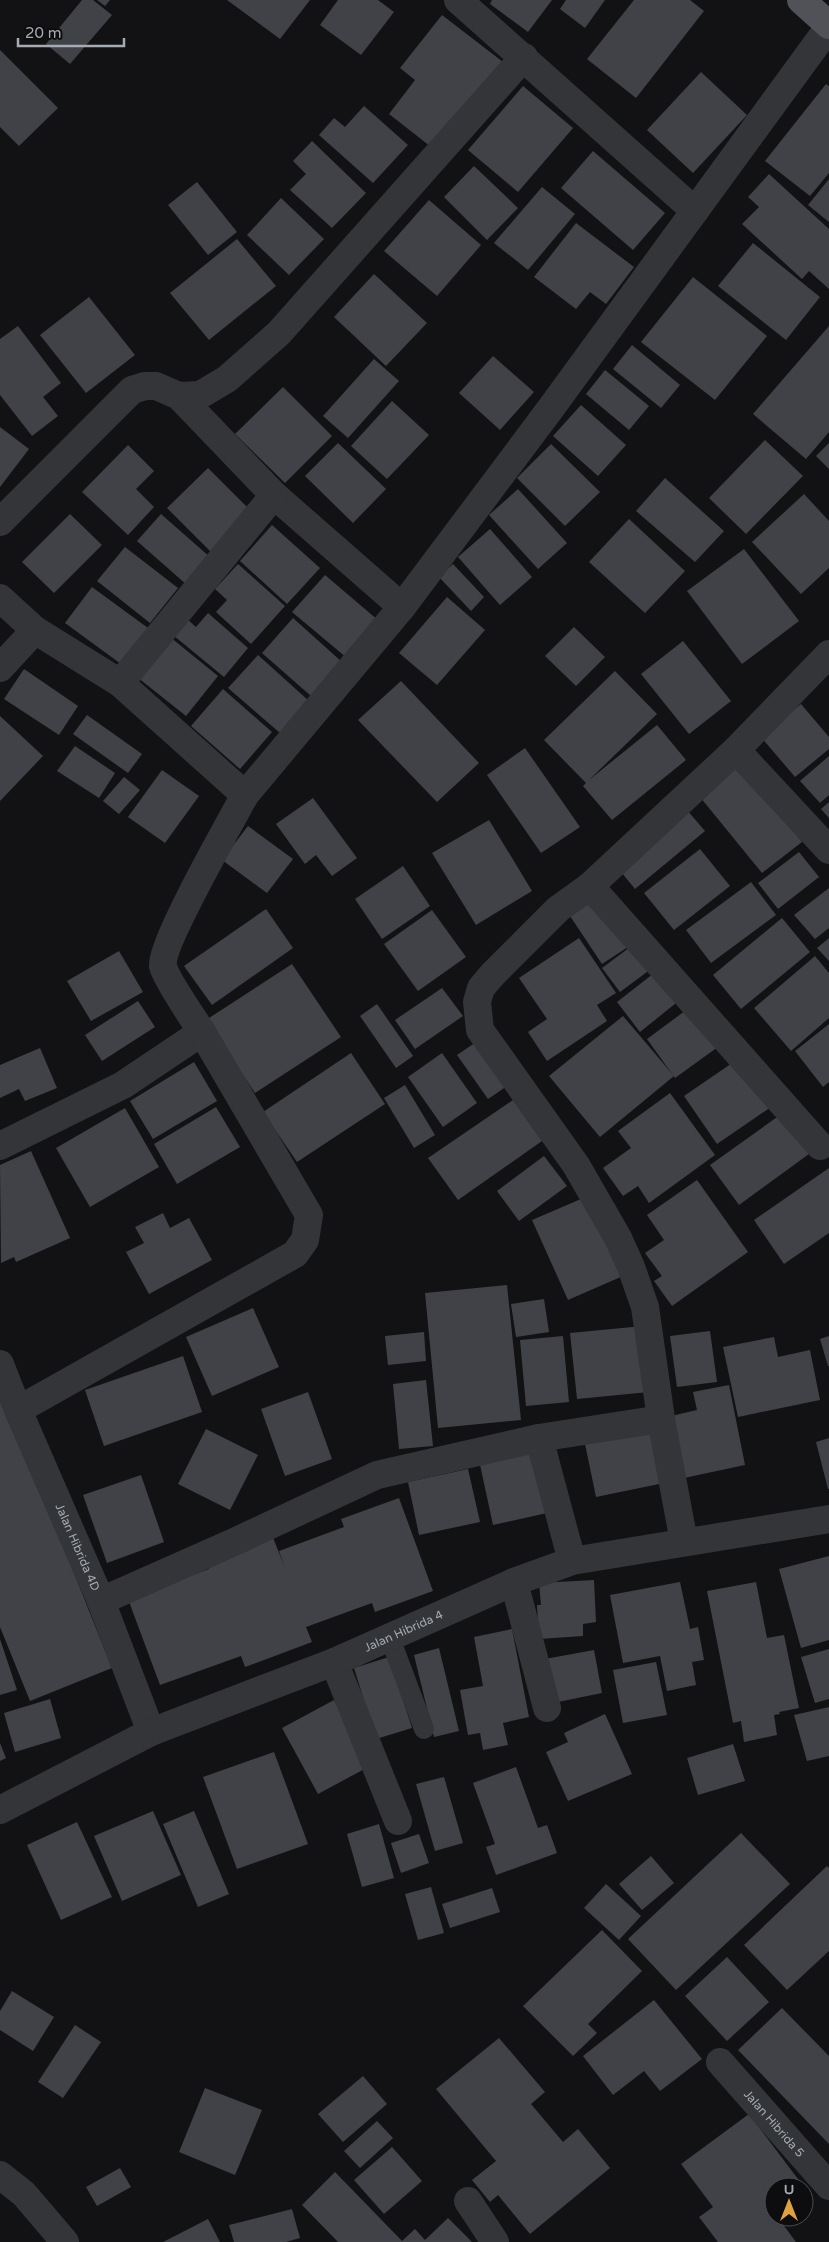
<svg xmlns="http://www.w3.org/2000/svg" width="829" height="2242" viewBox="0 0 829 2242" font-family="'Varela Round',sans-serif">
<rect width="100%" height="100%" fill="#121214"/>
<g fill="#414247">
<polygon points="82,0 93,0 112,15 70,64 46,44"/>
<polygon points="97,0 110,0 105,6"/>
<polygon points="227,0 310,0 280,39"/>
<polygon points="338,0 378,0 394,12 361,55 320,25"/>
<polygon points="492,0 552,0 528,32 490,4"/>
<polygon points="566,0 605,0 585,28 560,9"/>
<polygon points="634,0 690,0 704,11 636,98 587,59"/>
<polygon points="442,15 503,62 435,150 389,114 415,80 400,68"/>
<polygon points="0,50 58,108 19,146 0,127"/>
<polygon points="701,72 747,115 693,173 647,130"/>
<polygon points="826,84 829,86 829,173 810,196 765,161"/>
<polygon points="523,86 573,128 518,192 468,150"/>
<polygon points="364,106 408,145 373,183 319,135 334,118 345,127"/>
<polygon points="312,141 366,193 332,228 290,190 306,174 293,161"/>
<polygon points="593,151 665,213 633,250 561,188"/>
<polygon points="474,166 518,208 487,240 444,197"/>
<polygon points="769,174 829,229 829,289 809,271 802,279 742,224 759,207 748,197"/>
<polygon points="829,179 829,222 808,205"/>
<polygon points="197,182 237,232 208,255 168,205"/>
<polygon points="542,187 575,214 528,270 494,243"/>
<polygon points="281,198 324,239 289,275 247,235"/>
<polygon points="429,200 481,245 437,296 384,251"/>
<polygon points="576,223 634,267 606,304 590,292 576,309 534,277"/>
<polygon points="237,239 276,286 209,340 170,293"/>
<polygon points="753,243 820,297 786,340 718,286"/>
<polygon points="374,274 427,323 386,366 334,317"/>
<polygon points="693,277 767,336 715,400 641,342"/>
<polygon points="89,297 135,355 86,393 40,335"/>
<polygon points="18,326 61,383 43,397 58,416 32,436 0,395 0,339"/>
<polygon points="829,326 829,432 806,459 753,414"/>
<polygon points="632,345 680,385 661,408 613,369"/>
<polygon points="493,356 534,392 500,430 459,393"/>
<polygon points="374,359 399,381 348,438 323,416"/>
<polygon points="605,370 649,406 629,430 586,394"/>
<polygon points="283,387 332,436 285,483 235,434"/>
<polygon points="392,401 429,435 387,479 351,446"/>
<polygon points="581,405 626,445 598,476 553,436"/>
<polygon points="0,427 29,449 0,487"/>
<polygon points="765,440 803,476 746,534 709,498"/>
<polygon points="338,443 386,489 353,523 305,476"/>
<polygon points="829,443 829,469 816,456"/>
<polygon points="551,444 600,492 565,526 517,478"/>
<polygon points="128,445 154,471 136,489 154,507 128,535 82,492"/>
<polygon points="208,468 252,512 211,552 167,508"/>
<polygon points="665,478 724,531 695,562 636,511"/>
<polygon points="518,489 567,543 538,569 489,515"/>
<polygon points="804,494 829,521 829,568 801,594 752,542"/>
<polygon points="70,514 102,545 54,593 22,562"/>
<polygon points="161,514 211,558 187,585 137,541"/>
<polygon points="629,519 685,571 645,613 589,562"/>
<polygon points="272,525 320,568 287,604 240,561"/>
<polygon points="490,529 532,577 500,605 458,557"/>
<polygon points="125,547 178,588 150,623 97,581"/>
<polygon points="744,549 799,621 742,664 687,591"/>
<polygon points="238,564 285,606 251,644 216,612 227,600 215,589"/>
<polygon points="453,564 484,597 471,611 439,577"/>
<polygon points="325,575 379,621 347,658 292,612"/>
<polygon points="92,587 148,628 121,664 65,623"/>
<polygon points="447,597 485,630 437,685 399,653"/>
<polygon points="208,613 248,648 224,677 173,635 187,619 196,627"/>
<polygon points="293,618 342,662 311,696 262,653"/>
<polygon points="574,627 605,657 576,686 545,656"/>
<polygon points="170,637 218,676 186,716 137,677"/>
<polygon points="683,641 731,701 689,734 641,674"/>
<polygon points="258,655 309,701 280,733 228,688"/>
<polygon points="24,669 78,706 59,735 4,699"/>
<polygon points="615,671 657,714 589,780 657,725 686,760 612,820 583,786 586,783 544,740"/>
<polygon points="401,681 479,763 437,802 358,720"/>
<polygon points="223,689 272,732 240,769 191,726"/>
<polygon points="801,704 829,737 829,749 795,777 761,737"/>
<polygon points="87,715 142,754 128,773 73,734"/>
<polygon points="0,716 43,756 0,801"/>
<polygon points="75,746 115,773 99,798 57,771"/>
<polygon points="525,748 580,827 541,853 487,775"/>
<polygon points="829,756 829,795 820,803 800,781"/>
<polygon points="741,765 802,842 762,873 700,797"/>
<polygon points="162,770 199,796 165,843 128,817"/>
<polygon points="124,777 140,790 119,814 103,801"/>
<polygon points="313,798 357,858 332,876 316,855 305,864 276,824"/>
<polygon points="829,802 829,818 821,809"/>
<polygon points="686,809 705,831 635,889 617,867"/>
<polygon points="489,820 532,891 476,925 432,853"/>
<polygon points="248,826 293,859 267,893 222,860"/>
<polygon points="700,849 730,886 674,930 644,893"/>
<polygon points="799,852 819,877 778,909 758,883"/>
<polygon points="403,866 430,906 382,939 355,899"/>
<polygon points="751,882 776,915 711,963 686,930"/>
<polygon points="829,888 829,928 815,939 794,915"/>
<polygon points="599,897 631,945 602,964 570,916"/>
<polygon points="266,909 293,948 212,1005 184,966"/>
<polygon points="432,910 466,957 418,991 384,944"/>
<polygon points="782,918 810,952 741,1009 713,975"/>
<polygon points="579,938 616,993 597,1005 607,1021 547,1061 528,1032 547,1019 519,978"/>
<polygon points="829,938 829,961 817,948"/>
<polygon points="637,942 655,966 620,992 602,968"/>
<polygon points="119,951 143,992 91,1021 67,981"/>
<polygon points="815,956 829,973 829,1018 791,1051 754,1008"/>
<polygon points="292,964 341,1037 255,1093 206,1020"/>
<polygon points="658,970 681,999 640,1032 617,1002"/>
<polygon points="442,988 463,1016 415,1049 395,1020"/>
<polygon points="138,1001 155,1027 102,1061 85,1035"/>
<polygon points="377,1004 413,1056 396,1068 360,1016"/>
<polygon points="693,1005 722,1044 675,1078 647,1039"/>
<polygon points="623,1016 674,1076 600,1137 549,1076"/>
<polygon points="829,1024 829,1082 823,1087 795,1051"/>
<polygon points="479,1040 510,1084 488,1099 457,1055"/>
<polygon points="40,1048 57,1088 25,1101 19,1089 0,1098 0,1065"/>
<polygon points="351,1053 385,1104 297,1162 263,1112"/>
<polygon points="442,1053 477,1103 443,1127 408,1077"/>
<polygon points="738,1059 771,1107 717,1144 684,1096"/>
<polygon points="194,1062 217,1101 153,1139 130,1101"/>
<polygon points="405,1085 435,1135 414,1148 384,1098"/>
<polygon points="670,1093 715,1155 649,1203 638,1186 623,1196 603,1168 631,1148 618,1131"/>
<polygon points="513,1100 542,1141 458,1200 428,1158"/>
<polygon points="216,1107 240,1147 177,1184 154,1144"/>
<polygon points="125,1108 159,1167 90,1207 56,1148"/>
<polygon points="780,1115 809,1154 739,1205 710,1165"/>
<polygon points="31,1151 70,1238 16,1262 14,1257 1,1263 0,1165"/>
<polygon points="544,1156 567,1186 519,1221 497,1191"/>
<polygon points="829,1168 829,1233 784,1264 754,1220"/>
<polygon points="697,1180 748,1252 672,1306 654,1281 662,1276 645,1253 664,1240 647,1215"/>
<polygon points="588,1196 623,1276 568,1300 532,1220"/>
<polygon points="163,1213 170,1228 189,1218 212,1260 149,1294 126,1252 144,1243 135,1227"/>
<polygon points="507,1285 521,1420 438,1428 425,1293"/>
<polygon points="544,1299 549,1332 516,1337 511,1304"/>
<polygon points="253,1308 279,1367 212,1396 186,1337"/>
<polygon points="643,1326 649,1392 577,1399 570,1333"/>
<polygon points="710,1331 717,1382 677,1387 670,1336"/>
<polygon points="424,1332 426,1361 388,1365 385,1336"/>
<polygon points="563,1336 569,1402 526,1406 520,1340"/>
<polygon points="829,1336 829,1366 828,1366 820,1339"/>
<polygon points="774,1337 778,1357 810,1350 820,1400 738,1417 723,1347"/>
<polygon points="183,1356 202,1412 104,1446 85,1390"/>
<polygon points="426,1380 433,1446 399,1449 393,1384"/>
<polygon points="729,1385 745,1465 684,1478 671,1416 697,1410 693,1392"/>
<polygon points="0,1388 112,1668 30,1701 0,1627"/>
<polygon points="308,1392 332,1459 285,1476 261,1409"/>
<polygon points="652,1425 664,1483 596,1497 584,1439"/>
<polygon points="206,1429 258,1455 230,1510 178,1484"/>
<polygon points="829,1438 829,1489 828,1489 816,1442"/>
<polygon points="534,1449 547,1513 493,1525 479,1460"/>
<polygon points="468,1469 480,1522 419,1535 408,1482"/>
<polygon points="141,1475 164,1542 107,1563 83,1495"/>
<polygon points="399,1498 433,1591 375,1612 372,1603 306,1627 312,1642 245,1667 241,1656 160,1685 128,1599 209,1569 206,1559 272,1535 285,1568 279,1551 344,1527 341,1519"/>
<polygon points="829,1556 829,1640 801,1648 779,1569"/>
<polygon points="594,1580 596,1622 583,1624 583,1636 539,1639 537,1605 541,1605 539,1583"/>
<polygon points="680,1582 690,1629 698,1627 704,1660 692,1662 696,1685 667,1691 660,1656 623,1663 610,1595"/>
<polygon points="756,1582 767,1638 784,1635 799,1708 779,1712 780,1714 774,1715 777,1735 744,1742 741,1721 733,1723 707,1591"/>
<polygon points="512,1629 529,1717 503,1723 508,1745 483,1750 480,1733 468,1735 460,1690 483,1686 474,1637"/>
<polygon points="0,1639 17,1690 0,1695"/>
<polygon points="439,1648 459,1731 434,1737 414,1655"/>
<polygon points="829,1649 829,1699 815,1703 801,1657"/>
<polygon points="594,1650 602,1693 553,1703 545,1659"/>
<polygon points="389,1657 412,1728 376,1739 354,1668"/>
<polygon points="656,1662 667,1715 623,1723 613,1670"/>
<polygon points="50,1699 61,1738 15,1752 4,1713"/>
<polygon points="334,1700 370,1766 318,1794 282,1728"/>
<polygon points="829,1707 829,1756 807,1761 794,1715"/>
<polygon points="605,1714 632,1774 568,1801 546,1752 568,1742 564,1733"/>
<polygon points="0,1743 6,1758 0,1761"/>
<polygon points="733,1744 745,1781 698,1795 687,1758"/>
<polygon points="274,1752 308,1844 237,1869 203,1777"/>
<polygon points="516,1767 538,1828 547,1825 557,1853 496,1875 486,1847 495,1844 473,1783"/>
<polygon points="444,1777 463,1843 435,1851 416,1784"/>
<polygon points="153,1811 181,1875 122,1901 94,1836"/>
<polygon points="194,1811 229,1894 198,1907 163,1824"/>
<polygon points="77,1822 112,1897 61,1920 27,1845"/>
<polygon points="379,1824 394,1878 362,1887 347,1834"/>
<polygon points="741,1833 790,1884 676,1990 628,1939"/>
<polygon points="419,1834 429,1863 401,1873 391,1843"/>
<polygon points="651,1856 674,1883 642,1910 619,1884"/>
<polygon points="827,1866 829,1868 829,1951 787,1990 744,1945"/>
<polygon points="606,1884 641,1916 619,1940 584,1908"/>
<polygon points="431,1887 444,1933 418,1940 405,1894"/>
<polygon points="492,1888 500,1912 450,1928 442,1904"/>
<polygon points="602,1930 642,1971 588,2024 597,2033 573,2056 523,2006"/>
<polygon points="727,1957 769,2002 727,2041 685,1996"/>
<polygon points="12,1991 54,2017 33,2051 0,2030 0,2011"/>
<polygon points="654,2000 702,2059 660,2091 644,2071 613,2095 583,2056"/>
<polygon points="782,2008 829,2056 829,2144 738,2050"/>
<polygon points="75,2025 101,2042 63,2098 38,2082"/>
<polygon points="499,2038 545,2092 531,2104 563,2142 578,2129 610,2168 530,2234 498,2195 490,2202 472,2180 496,2161 436,2089"/>
<polygon points="363,2076 387,2104 343,2142 318,2114"/>
<polygon points="205,2088 262,2110 235,2175 179,2152"/>
<polygon points="749,2114 810,2195 804,2200 804,2187 774,2187 774,2217 782,2217 779,2219 796,2242 718,2242 699,2217 713,2207 681,2164"/>
<polygon points="377,2121 393,2138 360,2168 344,2151"/>
<polygon points="392,2147 422,2181 384,2214 354,2180"/>
<polygon points="120,2168 131,2187 97,2206 86,2187"/>
<polygon points="335,2172 402,2241 415,2229 425,2240 448,2218 472,2242 338,2242 302,2205"/>
<polygon points="292,2209 300,2238 286,2242 234,2242 229,2225"/>
<polygon points="208,2219 220,2242 163,2242"/>
</g>
<g fill="none" stroke-linecap="round" stroke-linejoin="round">
<polyline stroke="#343538" stroke-width="20" points="390,1638 424,1729"/>
<g stroke="#343538" stroke-width="28">
<polyline points="458,0 695,211"/>
<polyline points="179,396 200,395 227,379 279,333 524,57"/>
<polyline points="0,522 132,390 145,386 156,386 179,396 274,495 402,607"/>
<path d="M0,598L35,630L120,683L245,795C231,821 160,945 163,966C165,977 194,1020 202,1032L123,1085L0,1146"/>
<polyline points="0,668 35,630"/>
<polyline points="120,683 274,495"/>
<polyline points="736,750 829,850"/>
<polyline points="245,795 402,607 551,408 829,27"/>
<polyline points="590,886 820,1146"/>
<path id="s1" d="M0,1364L18,1410L101,1601L151,1732"/>
<polyline points="18,1410 295,1254 305,1240 309,1215 202,1032"/>
<polyline points="539,1438 572,1561"/>
<polyline points="684,1542 661,1419 645,1307 631,1267 618,1238 576,1165 480,1030 477,1002 481,988 492,975 558,909 590,886 736,750 829,654"/>
<polyline points="514,1582 547,1708"/>
<polyline points="101,1601 234,1542 377,1475 539,1438 661,1419"/>
<polyline points="334,1662 398,1821"/>
<path id="s2" d="M0,1810L151,1732L334,1662L514,1582L572,1561L829,1519"/>
<path id="s3" d="M720,2062L829,2186"/>
<polyline points="468,2201 495,2242"/>
</g>
<polyline stroke="#343538" stroke-width="28" points="0,2175 24,2194 65,2242"/>
<polyline stroke="#505257" stroke-width="28" points="801,0 829,25"/>
</g>
<g text-anchor="middle" dominant-baseline="central" stroke-width="4" stroke-linejoin="round" paint-order="stroke">
<g font-size="12" fill="#a5aab3" stroke="#0d0d0f">
<text stroke="none"><textPath href="#s1" startOffset="199">Jalan Hibrida 4D</textPath></text>
<text stroke="none"><textPath href="#s2" startOffset="442">Jalan Hibrida 4</textPath></text>
<text stroke="none"><textPath href="#s3" startOffset="82">Jalan Hibrida 5</textPath></text>
</g>
</g>
<g transform="translate(789 2202)"><circle r="24" fill="#0d0d0f" stroke="#4a4c51"/>
<path d="M0-4L9 19L0 12L-9 19Z" fill="#e1a23d"/>
<text y="-8" font-size="14" font-weight="bold" text-anchor="middle" fill="#a5aab3">U</text>
</g>
<path d="M18 38v8h106v-8" fill="none" stroke="#a5aab3" stroke-width="2.5"/>
<text x="25" y="38" font-size="15" fill="#a5aab3" stroke="#0d0d0f" stroke-width="4" paint-order="stroke">20 m</text>
</svg>
